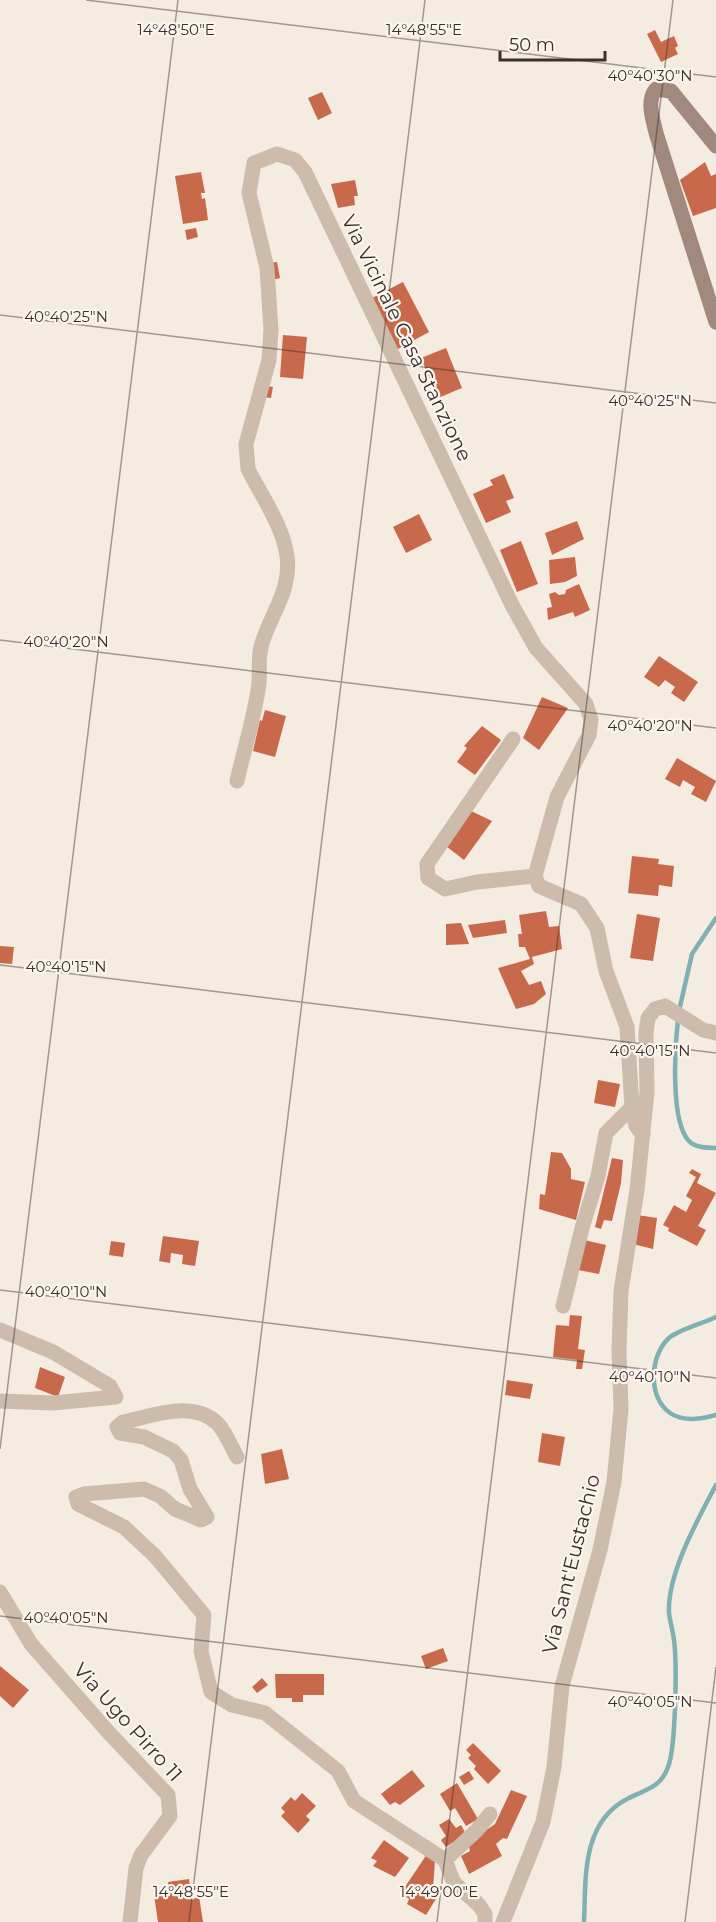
<svg xmlns="http://www.w3.org/2000/svg" width="716" height="1922" viewBox="0 0 716 1922" font-family="Montserrat,sans-serif">
<rect width="100%" height="100%" fill="#f4ebe1"/>
<g fill="none" stroke-linecap="round" stroke-linejoin="round">
<g stroke="#7fb0b2" stroke-width="4.5">
<polyline points="679,1011 692,954 716,918"/>
<path d="M678,1019C675,1045 670,1122 689,1141C695,1148 708,1148 716,1148"/>
<path d="M716,1317C704,1323 678,1330 669,1338C650,1355 647,1397 670,1413C683,1422 703,1419 716,1415"/>
<path d="M584,1922C586,1879 581,1823 627,1799C644,1790 661,1788 668,1767C676,1747 677,1663 674,1640C673,1631 670,1622 669,1613C667,1574 698,1519 716,1485"/>
</g>
</g>
<g fill="#c8694b">
<polygon points="655,30 661,42 674,36 678,46 675,48 678,54 661,62 647,34"/>
<polygon points="322,92 332,113 318,120 308,98"/>
<polygon points="705,162 711,176 716,174 716,208 693,216 680,180"/>
<polygon points="201,172 205,193 201,193 202,199 205,198 208,220 183,224 175,176"/>
<polygon points="355,180 358,196 354,196 355,205 338,208 331,184"/>
<polygon points="196,228 198,237 187,240 185,230"/>
<polygon points="277,262 280,278 272,280 270,263"/>
<polygon points="403,282 429,332 398,349 372,298"/>
<polygon points="283,335 307,337 303,379 280,377"/>
<polygon points="446,348 462,388 438,398 421,358"/>
<polygon points="266,386 273,387 271,398 264,397"/>
<polygon points="504,474 514,498 506,501 511,512 486,523 473,494 493,485 490,480"/>
<polygon points="419,514 432,540 406,553 393,527"/>
<polygon points="577,521 584,539 552,555 545,533"/>
<polygon points="521,541 538,584 517,592 500,550"/>
<polygon points="575,557 577,576 565,582 550,584 549,560"/>
<polygon points="579,584 590,610 575,617 573,612 548,620 547,608 552,607 549,594 555,592 559,595 565,594 566,590"/>
<polygon points="659,656 698,682 684,702 671,693 675,687 665,680 659,687 644,677"/>
<polygon points="542,697 568,708 539,750 523,738"/>
<polygon points="265,710 286,716 275,757 253,751 260,720 262,721"/>
<polygon points="482,726 501,740 475,775 457,762 467,748 464,746"/>
<polygon points="677,758 716,781 706,802 691,794 695,787 683,780 680,787 665,779"/>
<polygon points="469,810 492,821 464,860 442,843"/>
<polygon points="632,856 659,859 658,864 674,866 672,887 659,885 658,896 628,893"/>
<polygon points="546,911 549,927 559,926 562,949 532,957 534,964 521,971 529,985 541,981 546,994 534,1004 516,1009 498,968 530,959 525,947 519,947 518,934 522,934 519,915"/>
<polygon points="637,914 660,918 653,961 630,958"/>
<polygon points="505,920 507,933 473,938 468,925"/>
<polygon points="461,923 469,944 446,945 446,924"/>
<polygon points="0,946 14,947 12,964 0,963"/>
<polygon points="598,1080 620,1084 615,1107 594,1103"/>
<polygon points="551,1152 562,1153 571,1169 571,1179 585,1182 576,1220 539,1209 540,1194 545,1195"/>
<polygon points="612,1158 623,1160 621,1183 612,1221 604,1220 601,1229 595,1227"/>
<polygon points="692,1169 701,1174 697,1183 716,1193 698,1226 706,1230 697,1246 668,1231 669,1228 663,1225 674,1205 686,1212 692,1200 686,1196 696,1177 689,1173"/>
<polygon points="637,1215 657,1218 653,1249 633,1244"/>
<polygon points="163,1236 199,1241 195,1266 182,1264 183,1255 171,1253 170,1263 159,1261"/>
<polygon points="584,1240 606,1245 599,1274 578,1270"/>
<polygon points="111,1241 125,1243 123,1257 109,1255"/>
<polygon points="570,1315 582,1316 578,1349 585,1350 582,1369 576,1369 577,1360 553,1357 556,1325 569,1326"/>
<polygon points="40,1367 65,1377 58,1397 35,1388"/>
<polygon points="507,1380 533,1384 530,1399 505,1395"/>
<polygon points="542,1433 565,1437 560,1466 538,1462"/>
<polygon points="282,1449 289,1479 265,1484 261,1454"/>
<polygon points="443,1648 448,1661 426,1669 421,1656"/>
<polygon points="0,1666 29,1690 13,1708 0,1696"/>
<polygon points="275,1674 324,1674 324,1695 303,1695 303,1702 292,1702 292,1698 276,1698"/>
<polygon points="262,1678 268,1685 257,1693 252,1687"/>
<polygon points="473,1743 501,1771 488,1784 474,1769 476,1766 468,1758 471,1755 466,1750"/>
<polygon points="412,1770 425,1786 400,1805 395,1802 390,1805 381,1794"/>
<polygon points="469,1771 474,1779 464,1785 459,1777"/>
<polygon points="457,1783 478,1819 466,1826 455,1808 450,1811 440,1794"/>
<polygon points="511,1790 527,1796 507,1839 503,1838 496,1844 502,1856 469,1874 461,1856 470,1851 468,1843 495,1824"/>
<polygon points="302,1793 316,1806 306,1816 310,1820 298,1833 281,1816 285,1812 281,1808 291,1797 295,1801"/>
<polygon points="449,1819 456,1828 461,1825 466,1834 446,1847 441,1840 446,1836 439,1825"/>
<polygon points="384,1840 409,1858 395,1877 373,1866 377,1861 371,1858"/>
<polygon points="427,1854 435,1859 433,1890 439,1894 426,1915 407,1904 409,1899 401,1893"/>
<polygon points="189,1879 192,1900 199,1896 203,1922 158,1922 154,1895 170,1893 168,1882"/>
</g>
<g fill="none" stroke-linecap="round" stroke-linejoin="round">
<g stroke="#cdbbac" stroke-width="15">
<polyline points="513,739 427,864 428,878 445,889 477,882 535,876"/>
<path d="M237,781C244,749 255,716 259,683C260,671 258,660 261,647C269,616 292,591 287,556C283,526 262,497 248,469L246,444L269,360L271,330L267,268L249,193L254,163L277,154L295,160L305,172L512,605L536,648L586,704L591,720L589,735L557,797L535,876L539,886L581,904L597,928L606,971L627,1027L632,1107L636,1126L643,1135"/>
<polyline points="563,1306 582,1228 598,1176 606,1133 632,1107"/>
<polyline points="0,1330 53,1352 110,1386 116,1397 53,1403 0,1401"/>
<path d="M237,1457C231,1446 226,1433 218,1424C193,1399 153,1416 123,1422L117,1427L120,1433L144,1437L173,1451L181,1460L190,1489L207,1517L201,1520L175,1509L160,1496L144,1489L84,1494L76,1497L78,1504L124,1527L155,1556L204,1615L201,1651L211,1692L232,1705L265,1713L338,1771L354,1801L445,1860L454,1883L479,1905L485,1914V1922"/>
<polyline points="0,1592 31,1644 110,1734 168,1795 170,1816 141,1855 136,1868 130,1922"/>
<polyline points="445,1860 477,1830 490,1814"/>
<polyline points="503,1922 543,1822 554,1767 562,1686 600,1550 614,1482 621,1409 619,1351 621,1291 637,1190 647,1092 646,1033 648,1018 655,1009 665,1006 703,1030 716,1033"/>
</g>
<path stroke="#a18a7d" stroke-width="15" d="M716,146L671,91L656,89C646,101 653,119 656,133L716,322"/>
</g>
<path fill="none" stroke="#3b302b" stroke-width="1.5" stroke-opacity="0.45" d="M86,0L716,77M0,315L716,403M0,640L716,728M0,965L716,1053M0,1290L716,1378M0,1449L178,0M0,1616L716,1703M189,1922L425,0M437,1922L673,0M685,1922L716,1667"/>
<g text-anchor="middle" dominant-baseline="central" stroke-width="4.5" stroke-linejoin="round" paint-order="stroke">
<g font-size="20" fill="#3b302b" stroke="#fbf5ee">
<text transform="translate(407 338) rotate(64)">Via Vicinale Casa Stanzione</text>
<text transform="translate(571 1564) rotate(-76)">Via Sant'Eustachio</text>
<text transform="translate(128 1722) rotate(48)">Via Ugo Pirro 11</text>
</g>
</g>
<g font-size="15" text-anchor="middle" fill="#3b302b" stroke="#fbf5ee" stroke-width="4.5" stroke-linejoin="round" paint-order="stroke">
<text x="176" y="35">14°48'50"E</text>
<text x="424" y="35">14°48'55"E</text>
<text x="650" y="81">40°40'30"N</text>
<text x="66" y="322">40°40'25"N</text>
<text x="650" y="406">40°40'25"N</text>
<text x="66" y="647">40°40'20"N</text>
<text x="650" y="731">40°40'20"N</text>
<text x="66" y="972">40°40'15"N</text>
<text x="650" y="1056">40°40'15"N</text>
<text x="66" y="1297">40°40'10"N</text>
<text x="650" y="1382">40°40'10"N</text>
<text x="66" y="1623">40°40'05"N</text>
<text x="650" y="1707">40°40'05"N</text>
<text x="191" y="1897">14°48'55"E</text>
<text x="439" y="1897">14°49'00"E</text>
</g>
<path d="M500 51v9h105v-9" fill="none" stroke="#3b302b" stroke-width="3"/>
<text x="509" y="51" font-size="18" fill="#3b302b" stroke="#fbf5ee" stroke-width="4.5" paint-order="stroke">50 m</text>
</svg>
